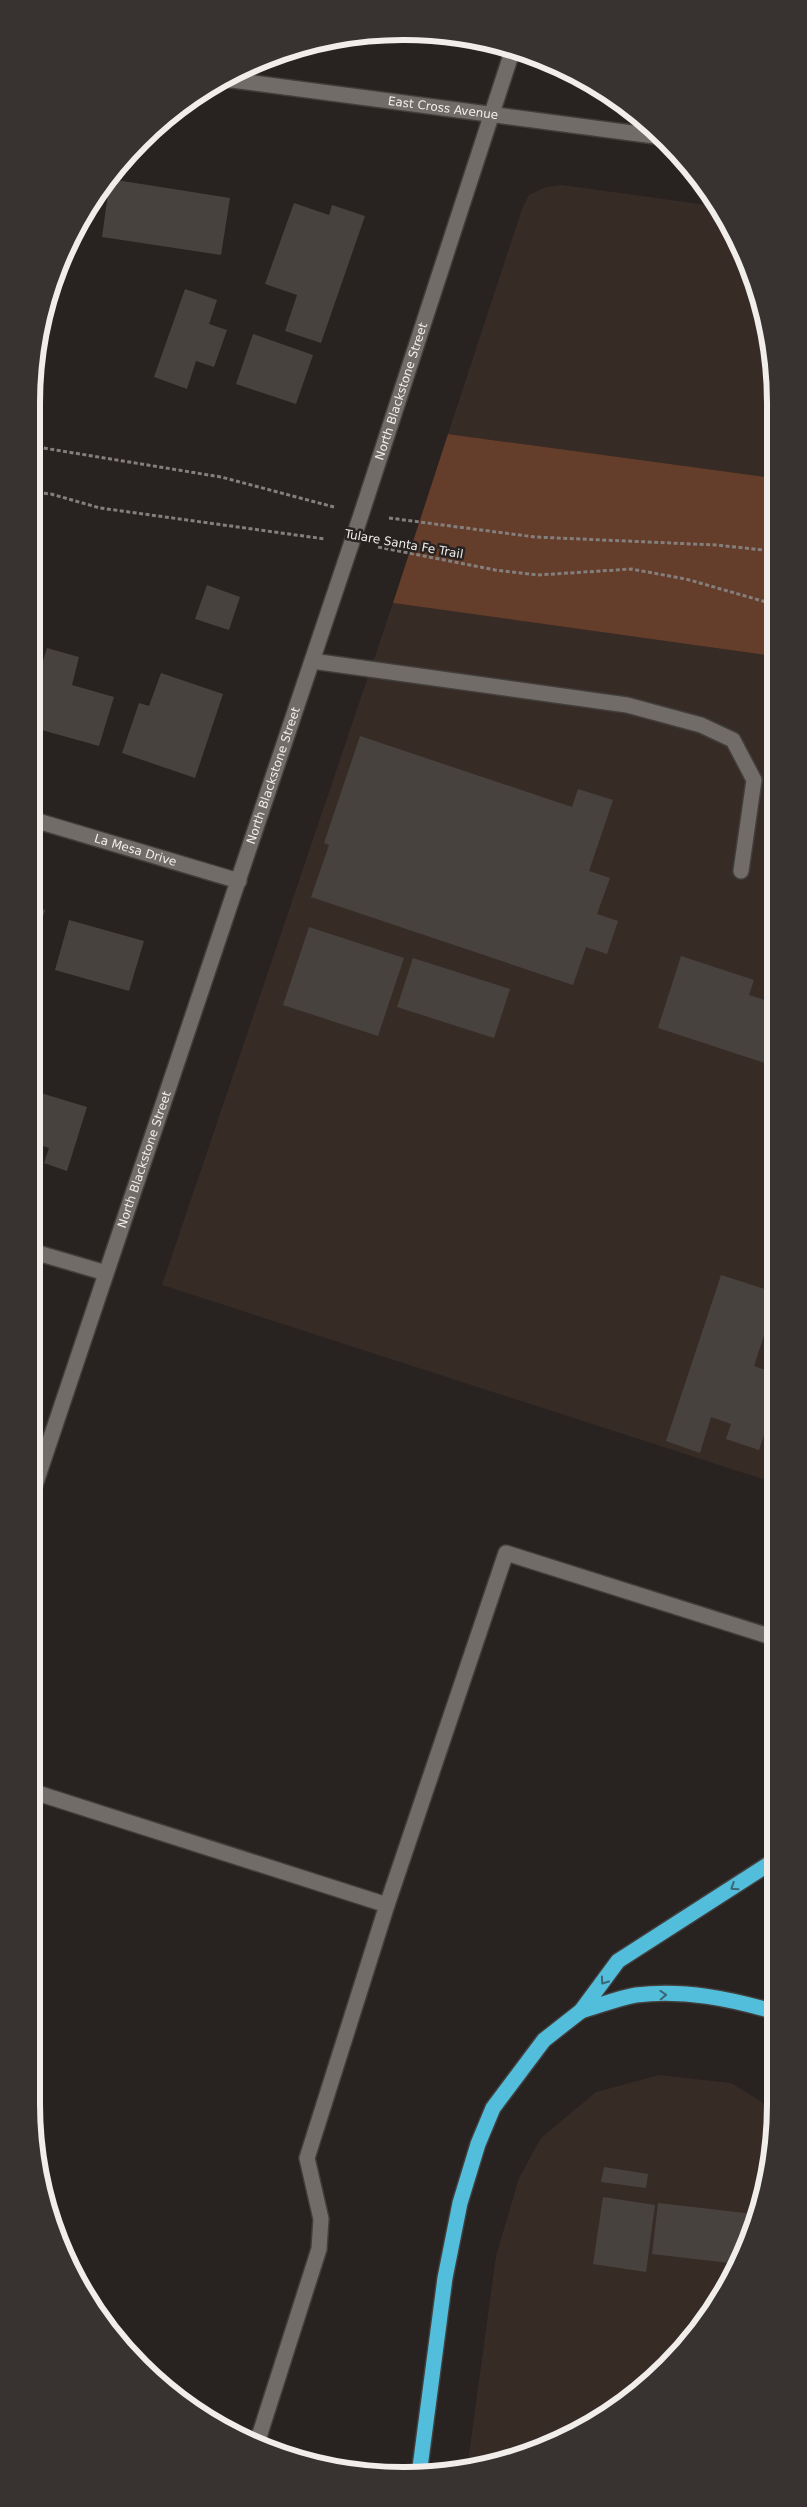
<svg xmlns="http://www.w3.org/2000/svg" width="807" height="2507" viewBox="0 0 807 2507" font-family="'DejaVu Sans',sans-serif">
<rect width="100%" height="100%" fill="#282220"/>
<g fill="#372b26">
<polygon points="562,185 714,206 737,239 773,355 773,478 448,434 522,209 529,195 546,187"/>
<polygon points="393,603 773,656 775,1483 162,1285"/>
<polygon points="659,2075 731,2083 775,2110 769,2176 747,2246 713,2311 667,2367 611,2413 500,2463 467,2469 496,2256 519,2178 541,2138 596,2092"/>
</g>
<polygon fill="#643d2b" points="448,434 773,478 773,656 393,603"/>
<g fill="#48423f">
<polygon points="110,179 230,198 221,255 102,237"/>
<polygon points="294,203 329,215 332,205 365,216 321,343 285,331 297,295 265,284"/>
<polygon points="185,289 217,300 209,324 227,330 214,367 196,361 187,389 154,377"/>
<polygon points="253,334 313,355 296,404 236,384"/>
<polygon points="207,585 240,597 229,630 195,619"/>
<polygon points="47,648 79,657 72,685 114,697 99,746 31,727 31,700"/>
<polygon points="161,673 223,694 195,778 122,753 139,703 149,706"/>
<polygon points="360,736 572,807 578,789 613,800 589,871 610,878 597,914 618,921 607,954 586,947 573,985 311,897 329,845 324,843"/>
<polygon points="31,906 45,910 32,953 31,953"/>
<polygon points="69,920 144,941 129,991 55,970"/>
<polygon points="309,927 404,958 378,1036 283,1005"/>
<polygon points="681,956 754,980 749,995 774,1003 774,1066 658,1028"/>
<polygon points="413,958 510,989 494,1038 397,1007"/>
<polygon points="31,1090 87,1107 67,1171 44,1163 49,1148 31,1142"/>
<polygon points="721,1275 774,1292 774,1305 754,1366 774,1373 775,1435 765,1432 759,1450 726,1439 731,1424 711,1417 700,1453 666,1441"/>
<polygon points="604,2167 648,2174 646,2188 601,2182"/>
<polygon points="603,2197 655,2205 646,2272 593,2264"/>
<polygon points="658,2203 754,2214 747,2246 738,2264 652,2254"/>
</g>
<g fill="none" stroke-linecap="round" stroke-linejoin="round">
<g stroke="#413e3c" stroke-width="18">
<g id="lane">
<polyline points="312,661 627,705 701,725 733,740 754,780 741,871"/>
<polyline points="31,1791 387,1905"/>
<polyline points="257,2443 319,2249 321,2219 307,2158 387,1905 506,1553 775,1638"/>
</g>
</g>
<g stroke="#413e3c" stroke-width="18">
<g id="street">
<path id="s1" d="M31,819L239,881"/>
<polyline points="31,1251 106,1273"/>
</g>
</g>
<g stroke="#413e3c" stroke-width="18">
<g id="secondary">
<path id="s2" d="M224,79L662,137"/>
<path id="s3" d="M31,1497L361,515L512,52"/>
</g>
</g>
<g stroke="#413e3c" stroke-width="18">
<g id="highway">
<path d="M581,2011C599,2006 618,1998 636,1995C685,1989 730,1999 776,2012"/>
<polyline points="419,2475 445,2278 460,2203 478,2144 493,2108 544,2040 581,2011 618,1961 775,1860"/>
</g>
</g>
<g stroke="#847f7d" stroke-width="3" stroke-dasharray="4 2.5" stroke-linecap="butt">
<polyline points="31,446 221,477 334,507"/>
<polyline points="31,492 51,494 100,508 325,539"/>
<polyline points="389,518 535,537 716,545 773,551"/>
<polyline points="378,547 495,570 538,575 631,569 686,579 773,604"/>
</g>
<use href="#lane" stroke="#726c69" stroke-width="15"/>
<use href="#street" stroke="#726c69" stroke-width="15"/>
<use href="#secondary" stroke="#726c69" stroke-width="15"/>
<use href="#highway" stroke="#52bedc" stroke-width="15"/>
</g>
<defs><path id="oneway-chevron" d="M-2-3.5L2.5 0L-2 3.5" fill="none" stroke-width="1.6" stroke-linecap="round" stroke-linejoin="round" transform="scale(1.25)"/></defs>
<g stroke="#3b6875">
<use href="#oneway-chevron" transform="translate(734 1887) rotate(147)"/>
<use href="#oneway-chevron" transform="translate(604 1981) rotate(126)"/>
<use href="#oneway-chevron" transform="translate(663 1995) rotate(-2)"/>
</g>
<g text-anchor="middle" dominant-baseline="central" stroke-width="5" stroke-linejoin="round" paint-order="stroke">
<g font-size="12" fill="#f0edeb" stroke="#282220">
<text stroke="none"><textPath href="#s2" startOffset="221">East Cross Avenue</textPath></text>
<text stroke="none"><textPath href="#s3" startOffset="1166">North Blackstone Street</textPath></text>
<text transform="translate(404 544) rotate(10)">Tulare Santa Fe Trail</text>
<text stroke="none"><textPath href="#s3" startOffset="761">North Blackstone Street</textPath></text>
<text stroke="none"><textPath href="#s1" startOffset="109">La Mesa Drive</textPath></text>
<text stroke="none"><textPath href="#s3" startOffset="356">North Blackstone Street</textPath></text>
</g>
</g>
<path d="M0 0H807V2507H0ZM403 40H404A363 363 0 0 1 767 403V2104A363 363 0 0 1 404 2467H403A363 363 0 0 1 40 2104V403A363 363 0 0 1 403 40Z" fill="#383230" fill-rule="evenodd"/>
<path fill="none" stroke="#f0edeb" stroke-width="6" d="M403 40H404A363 363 0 0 1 767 403V2104A363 363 0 0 1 404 2467H403A363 363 0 0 1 40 2104V403A363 363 0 0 1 403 40Z"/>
</svg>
